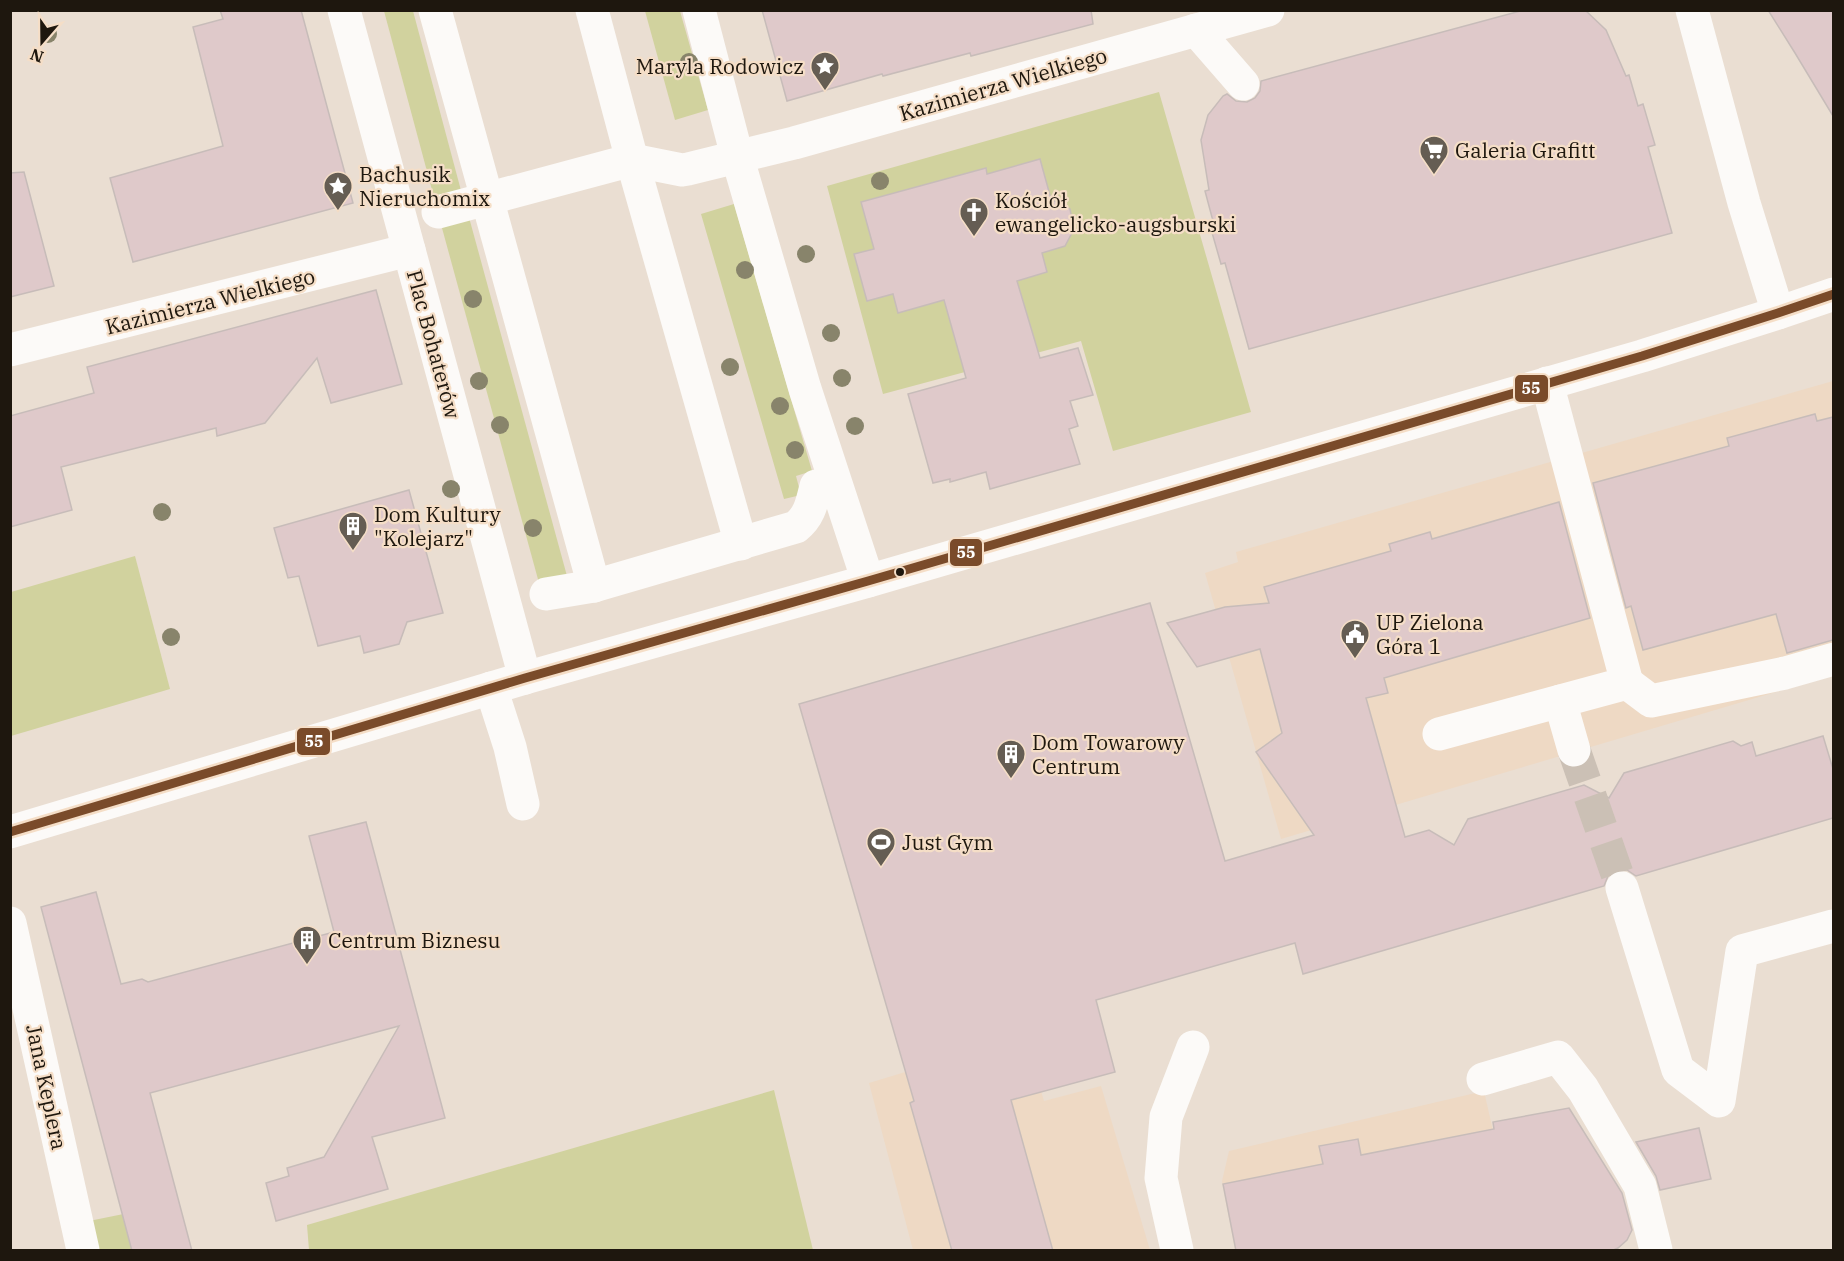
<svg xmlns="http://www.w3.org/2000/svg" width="1844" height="1261" viewBox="0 0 1844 1261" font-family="'IBM Plex Serif',serif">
<rect width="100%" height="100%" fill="#eaded2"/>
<g fill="#eed9c4">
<polygon points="1833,381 1833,675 1281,839 1205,573 1238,562 1236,552"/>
<polygon points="1024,1036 1044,1101 1101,1086 1150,1250 913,1250 869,1083"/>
<polygon points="1484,1091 1520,1250 1235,1250 1222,1181 1229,1151"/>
</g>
<g fill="#d1d29e">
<polygon points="384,11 413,11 463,198 436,205"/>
<polygon points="645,11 680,11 708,110 675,120"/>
<polygon points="1159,92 1251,412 1113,451 1081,341 883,394 827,186"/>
<polygon points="734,204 812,471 796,476 801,495 784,499 701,214"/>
<polygon points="467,210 567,576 539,583 439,217"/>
<polygon points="135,556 170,689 11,736 11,592"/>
<polygon points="774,1090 813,1250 309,1250 307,1225"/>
<polygon points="163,1206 175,1250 90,1250 84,1222"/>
</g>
<g fill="#dfc9ca" stroke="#c7bcb9" stroke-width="1.5">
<polygon points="220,10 301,10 353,203 133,262 110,178 223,146 193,27 223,19"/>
<polygon points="762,10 1091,10 1093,24 971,56 970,53 883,76 882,74 787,101"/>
<polygon points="1524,10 1585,10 1606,30 1626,76 1629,75 1638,106 1643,104 1655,145 1648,147 1672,233 1249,349 1225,263 1221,264 1209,222 1213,221 1205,191 1209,190 1201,140 1208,115 1223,96 1227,94 1236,101 1247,102 1255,98 1260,91 1261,81"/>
<polygon points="1768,10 1833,10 1833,116 1795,53"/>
<polygon points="1040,159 1051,199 1070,209 1074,229 1065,246 1042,253 1047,272 1017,281 1040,358 1078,348 1093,395 1070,401 1078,426 1069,429 1080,464 990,489 986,472 950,482 950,479 933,483 908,394 966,378 944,300 898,313 893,294 867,301 854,254 874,249 861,202 986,168 987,174"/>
<polygon points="24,172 54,286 10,297 10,173"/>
<polygon points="376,290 402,384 331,403 317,358 265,423 217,436 216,428 61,467 72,510 10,527 10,416 94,393 87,367"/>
<polygon points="1815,414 1817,421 1833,417 1833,640 1787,653 1776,614 1643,650 1631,606 1626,608 1593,483 1729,446 1727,438"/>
<polygon points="409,490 443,613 407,622 399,644 364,653 360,636 318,646 299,576 288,578 274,528"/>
<polygon points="1559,502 1590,618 1384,678 1388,693 1366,698 1405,837 1429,830 1454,845 1468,819 1584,785 1609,798 1624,773 1733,741 1741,746 1752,742 1756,756 1823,736 1833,769 1833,818 1636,876 1627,870 1617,870 1608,876 1604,886 1303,974 1295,943 1096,1000 1115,1072 1011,1100 1053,1251 952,1251 910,1103 914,1101 799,704 1150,603 1225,861 1314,835 1256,752 1282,733 1260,649 1197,667 1167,623 1225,607 1269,603 1264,587 1391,551 1389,544 1430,532 1432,539"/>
<polygon points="366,822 445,1118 372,1137 388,1189 276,1221 266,1183 289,1176 287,1168 324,1157 399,1026 150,1093 192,1251 132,1251 41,907 96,892 121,984 142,979 148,982 334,932 309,836"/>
<polygon points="1569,1108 1622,1193 1632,1230 1627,1240 1618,1248 1611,1251 1236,1251 1223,1184 1323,1164 1319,1146 1358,1139 1361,1155 1494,1129 1493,1122"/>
<polygon points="1699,1128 1711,1179 1660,1190 1656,1176 1636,1142"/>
</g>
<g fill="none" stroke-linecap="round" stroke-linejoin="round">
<polyline stroke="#cbc0b5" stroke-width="33" stroke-dasharray="33 16" stroke-linecap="butt" points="1574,750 1622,888"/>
<g stroke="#fcfaf8" stroke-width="33">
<polyline points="344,10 525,678"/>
<polyline points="435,10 594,586"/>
<polyline points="592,10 632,160 741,544"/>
<polyline points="699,10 737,156 805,389 868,581"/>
<polyline points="1692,10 1744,203 1778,313"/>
<polyline points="1196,30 1243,84"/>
<polyline points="438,212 632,160 682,170 688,169 794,143 1268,10"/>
<polyline points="10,350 409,250"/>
<path d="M546,594L594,586L796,527C810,516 812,502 816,486"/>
<polyline points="1627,683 1651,701 1785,673 1834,659"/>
<polyline points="491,688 510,747 523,804"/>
<polyline points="1560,701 1574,750"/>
<polyline points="1439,734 1627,683 1547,383"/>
<polyline points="10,832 525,678 868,581 1642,356 1778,313 1834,294"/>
<polyline points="1622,888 1678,1070 1719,1101 1742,951 1833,926"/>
<polyline points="10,923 83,1250"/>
<polyline points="1483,1079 1558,1057 1583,1089 1640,1186 1656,1250"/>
<polyline points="1177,1250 1161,1178 1166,1117 1193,1047"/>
</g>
<g stroke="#f5dec7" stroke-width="14">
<polyline id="bus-1" points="10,832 525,678 868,581 1642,356 1778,313 1834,294"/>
</g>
<use href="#bus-1" stroke="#7a4b2a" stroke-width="9"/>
</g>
<g fill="#88846b">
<circle cx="48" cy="34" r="9"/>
<circle cx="689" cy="62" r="9"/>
<circle cx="880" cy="181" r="9"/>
<circle cx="806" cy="254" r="9"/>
<circle cx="745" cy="270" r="9"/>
<circle cx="473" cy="299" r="9"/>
<circle cx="831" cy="333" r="9"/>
<circle cx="730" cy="367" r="9"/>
<circle cx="842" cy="378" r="9"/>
<circle cx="479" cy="381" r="9"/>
<circle cx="780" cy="406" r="9"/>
<circle cx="500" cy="425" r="9"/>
<circle cx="855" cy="426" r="9"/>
<circle cx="795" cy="450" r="9"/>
<circle cx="451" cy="489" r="9"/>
<circle cx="162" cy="512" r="9"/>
<circle cx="533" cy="528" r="9"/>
<circle cx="171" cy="637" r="9"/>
</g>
<defs>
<g id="sight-pin" transform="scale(1.5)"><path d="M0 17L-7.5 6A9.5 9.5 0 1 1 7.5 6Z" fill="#655d53" stroke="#f5dec7"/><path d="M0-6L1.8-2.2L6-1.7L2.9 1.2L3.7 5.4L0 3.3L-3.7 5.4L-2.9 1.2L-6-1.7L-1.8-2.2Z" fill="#fff"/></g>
<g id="supermarket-pin" transform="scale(1.5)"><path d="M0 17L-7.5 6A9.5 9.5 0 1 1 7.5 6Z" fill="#655d53" stroke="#f5dec7"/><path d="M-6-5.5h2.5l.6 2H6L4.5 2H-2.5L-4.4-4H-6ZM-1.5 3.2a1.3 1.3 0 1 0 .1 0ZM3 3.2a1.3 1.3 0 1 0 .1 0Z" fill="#fff"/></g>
<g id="church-pin" transform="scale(1.5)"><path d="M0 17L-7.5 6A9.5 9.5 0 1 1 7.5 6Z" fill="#655d53" stroke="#f5dec7"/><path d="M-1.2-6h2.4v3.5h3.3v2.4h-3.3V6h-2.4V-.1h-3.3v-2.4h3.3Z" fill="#fff"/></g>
<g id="building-pin" transform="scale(1.5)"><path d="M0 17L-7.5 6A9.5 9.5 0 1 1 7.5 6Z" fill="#655d53" stroke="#f5dec7"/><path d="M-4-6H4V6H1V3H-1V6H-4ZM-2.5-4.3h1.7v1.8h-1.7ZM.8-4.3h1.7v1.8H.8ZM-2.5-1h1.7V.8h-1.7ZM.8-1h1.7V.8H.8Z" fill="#fff"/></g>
<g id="civic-pin" transform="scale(1.5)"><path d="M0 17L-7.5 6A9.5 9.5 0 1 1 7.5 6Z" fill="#655d53" stroke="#f5dec7"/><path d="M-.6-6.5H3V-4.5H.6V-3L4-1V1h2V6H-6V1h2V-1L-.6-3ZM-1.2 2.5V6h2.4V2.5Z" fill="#fff"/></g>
<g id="stadium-pin" transform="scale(1.5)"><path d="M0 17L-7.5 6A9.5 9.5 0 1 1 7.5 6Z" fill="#655d53" stroke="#f5dec7"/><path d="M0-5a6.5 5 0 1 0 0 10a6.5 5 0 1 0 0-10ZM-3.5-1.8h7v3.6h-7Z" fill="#fff"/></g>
</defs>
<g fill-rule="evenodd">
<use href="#sight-pin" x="825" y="66"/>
<use href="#supermarket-pin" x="1434" y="150"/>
<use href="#sight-pin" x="338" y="186"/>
<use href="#church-pin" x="974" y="212"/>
<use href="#building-pin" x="353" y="526"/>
<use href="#civic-pin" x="1355" y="634"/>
<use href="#building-pin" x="1011" y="754"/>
<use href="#stadium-pin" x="881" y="842"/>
<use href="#building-pin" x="307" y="940"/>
</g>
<circle fill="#1e170e" stroke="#f5dec7" stroke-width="2" cx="900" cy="572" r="5"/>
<g text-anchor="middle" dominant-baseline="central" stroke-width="4.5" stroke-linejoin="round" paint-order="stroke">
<g font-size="21" fill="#1e170e" stroke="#f5dec7" text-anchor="start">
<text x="804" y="66" text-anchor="end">Maryla Rodowicz</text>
<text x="1455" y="150">Galeria Grafitt</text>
<text x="359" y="174">Bachusik<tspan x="359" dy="24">Nieruchomix</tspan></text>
<text x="995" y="200">Kościół<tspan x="995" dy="24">ewangelicko-augsburski</tspan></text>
<text x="374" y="514">Dom Kultury<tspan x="374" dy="24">"Kolejarz"</tspan></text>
<text x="1376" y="622">UP Zielona<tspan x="1376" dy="24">Góra 1</tspan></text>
<text x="1032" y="742">Dom Towarowy<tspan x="1032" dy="24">Centrum</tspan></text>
<text x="902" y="842">Just Gym</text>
<text x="328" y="940">Centrum Biznesu</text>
</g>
<g font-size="21" fill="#1e170e" stroke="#f5dec7">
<text transform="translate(1003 84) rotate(-16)">Kazimierza Wielkiego</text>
<text transform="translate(210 301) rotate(-14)">Kazimierza Wielkiego</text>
<text transform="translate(434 344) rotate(75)">Plac Bohaterów</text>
<text transform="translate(47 1087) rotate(78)">Jana Keplera</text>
</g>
</g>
<g stroke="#f5dec7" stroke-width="2">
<rect x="1514" y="374" width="35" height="29" rx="6" fill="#7a4b2a"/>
<rect x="949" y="538" width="34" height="29" rx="6" fill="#7a4b2a"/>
<rect x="296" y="727" width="35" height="29" rx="6" fill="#7a4b2a"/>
</g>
<g font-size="16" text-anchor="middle" font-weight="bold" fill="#fff">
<text x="1531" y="394">55</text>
<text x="966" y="558">55</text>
<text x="314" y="747">55</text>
</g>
<rect width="1844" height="1261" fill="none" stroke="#1e170e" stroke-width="24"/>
<g transform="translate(42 42) rotate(200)" stroke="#f5dec7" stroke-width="4.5" paint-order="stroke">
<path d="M0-4.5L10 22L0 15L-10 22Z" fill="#1e170e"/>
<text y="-9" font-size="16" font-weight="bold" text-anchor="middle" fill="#1e170e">N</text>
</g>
</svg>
